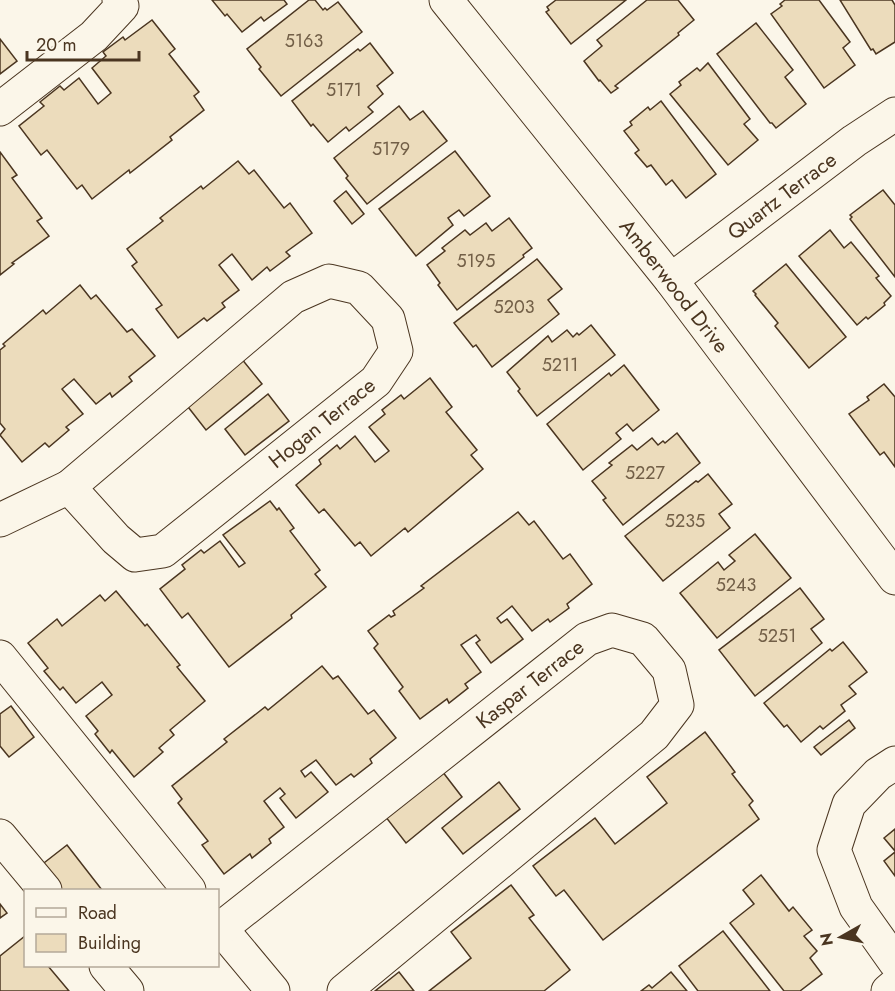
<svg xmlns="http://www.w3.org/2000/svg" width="895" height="991" viewBox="0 0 895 991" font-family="Jost,sans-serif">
<rect width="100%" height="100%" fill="#fbf6e9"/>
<g fill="#ecdcbc" stroke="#4a3520" stroke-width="1.5">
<polygon points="212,0 284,0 287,4 264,21 261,17 242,32 227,14 225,16"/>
<polygon points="309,0 315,0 323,10 325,8 327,10 338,2 362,32 281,96 259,69 261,67 247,49"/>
<polygon points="556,0 626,0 571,44 546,12 549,10 547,7"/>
<polygon points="647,0 678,0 694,20 678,33 679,35 615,86 618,88 611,93 600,80 599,81 584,61 602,46 597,40"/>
<polygon points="785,0 819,0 850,42 843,48 855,65 824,88 771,14 782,6 780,4"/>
<polygon points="840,0 892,0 895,5 895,42 876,54 873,49 871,50"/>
<polygon points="152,20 175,49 169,54 199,92 194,96 204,110 170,137 172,140 130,173 129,170 92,199 82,185 77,189 47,150 41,155 19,126 44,106 40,102 60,86 64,90 79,78 98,104 111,93 92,68 106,56 103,52 123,37 125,40"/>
<polygon points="756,23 793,70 785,77 806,104 776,128 772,123 770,123 717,54"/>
<polygon points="0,39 17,61 0,74"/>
<polygon points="370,43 393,73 377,86 383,94 368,107 373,112 349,131 346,127 328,142 313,124 311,126 292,101 358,49 360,51"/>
<polygon points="708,63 750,119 744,124 758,140 728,165 670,94 681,85 679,82 697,68 700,71"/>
<polygon points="661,101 716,174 686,198 672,180 666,185 651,165 647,167 635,153 639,150 624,131 632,125 630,122 648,107 650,110"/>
<polygon points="399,106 410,120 423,111 447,141 367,204 346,178 348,176 334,158"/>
<polygon points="455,151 490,196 464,216 459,210 448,218 453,225 416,256 379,209"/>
<polygon points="0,152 17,175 12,178 42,218 37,221 49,236 12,263 14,264 0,275"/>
<polygon points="238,161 249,174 254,170 284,208 290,203 312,233 286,252 290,256 270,271 267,267 252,280 232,254 219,265 239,290 222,303 225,307 207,321 204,318 178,338 156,309 162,305 132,266 137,262 127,249 163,221 160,218 201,186 203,189"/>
<polygon points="883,190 895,205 895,277 850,219 852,217 850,215"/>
<polygon points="346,191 364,214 352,224 334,201"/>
<polygon points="509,218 532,248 523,255 524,257 457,310 438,285 440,283 427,265 445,251 442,248 465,230 470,235 486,223 492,231"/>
<polygon points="830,230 844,248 851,242 879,276 876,278 891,296 884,303 885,305 868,319 866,317 857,325 799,256"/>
<polygon points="537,259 562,289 548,300 559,314 492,367 476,345 473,347 454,323"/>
<polygon points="786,264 846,337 809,368 775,326 778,323 755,295 756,294 753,291"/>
<polygon points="80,285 91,299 96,295 127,332 132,329 155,356 129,377 132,381 112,397 110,393 96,404 74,379 62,389 83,414 66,427 69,430 49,447 45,443 22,462 0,435 5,429 0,423 0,350 5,346 3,344 43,310 46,314"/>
<polygon points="591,325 615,355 537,416 518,391 520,389 507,372 548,336 552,342 567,330 573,337 577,333 579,335"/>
<polygon points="241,358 262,384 206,430 185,403"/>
<polygon points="624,365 659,410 633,431 627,424 616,433 621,439 583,470 547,424 609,373 611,376"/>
<polygon points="430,378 452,407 446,412 477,450 471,455 483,469 408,532 405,528 371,556 360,542 355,546 324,509 319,513 296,485 321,464 319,460 337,445 340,449 355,436 375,462 389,451 369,427 385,414 382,410 401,395 404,399"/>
<polygon points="884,384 895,397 895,467 884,452 880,455 849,414 869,400 867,397"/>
<polygon points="268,394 289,421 245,455 225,429"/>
<polygon points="677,433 700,463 623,525 603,500 606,498 592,481 612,465 609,463 632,445 637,450 652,438 658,445 663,441 665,443"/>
<polygon points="708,474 732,504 719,514 730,528 663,581 625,536 696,481 698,482"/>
<polygon points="270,501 277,510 279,508 294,528 290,531 320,570 315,574 326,587 291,615 292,618 229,667 188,613 182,618 160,589 185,569 182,565 201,550 204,553 220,541 239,567 245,563 223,535"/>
<polygon points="518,512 529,525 534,521 563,559 570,554 592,584 567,604 569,608 550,622 548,619 532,631 512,606 497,618 501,623 507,619 523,639 491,663 476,643 480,640 476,635 461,645 481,672 465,684 468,688 449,703 447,699 420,719 399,691 403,687 374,648 378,644 368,631 389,615 391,617 395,615 393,611 424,588 421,586"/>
<polygon points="755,534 791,578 717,638 680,593 718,562 724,570 735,561 729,555"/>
<polygon points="800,588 824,619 811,629 822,643 755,696 719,650"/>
<polygon points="116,591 145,626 147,624 180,665 177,667 205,701 170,730 174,735 159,748 163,752 134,777 112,750 110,753 95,734 98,731 86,716 112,695 102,682 76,703 63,687 60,690 44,671 48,668 28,643 57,619 62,626 100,595 105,601"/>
<polygon points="843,642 867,672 849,686 856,694 841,705 845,711 823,729 820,726 801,742 787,725 784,727 764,703 830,649 832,651"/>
<polygon points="322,666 333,679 338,676 368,714 374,710 396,738 370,759 372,763 354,777 351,774 336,785 316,760 301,771 305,777 311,772 328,792 296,818 280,798 285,794 280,788 264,801 284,827 269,839 271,843 252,858 250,854 224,874 202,845 208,841 178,803 182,799 172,786 227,742 224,739 265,707 268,710"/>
<polygon points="11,706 34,737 9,757 0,746 0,714"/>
<polygon points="849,720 855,728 821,755 814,747"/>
<polygon points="705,732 735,772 732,774 753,801 749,805 759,819 603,940 564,890 556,896 533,866 595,818 615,844 667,803 647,777"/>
<polygon points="442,771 462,797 406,843 385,816"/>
<polygon points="499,782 520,809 463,854 442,828"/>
<polygon points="895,829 895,851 884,838"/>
<polygon points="67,845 102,890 60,890 40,866"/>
<polygon points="895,852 895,876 884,861"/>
<polygon points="761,875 789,911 793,907 812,930 804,936 817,951 810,958 822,974 800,991 784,991 730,923 754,904 743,890"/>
<polygon points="511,885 534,915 529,918 570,970 544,991 429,991 471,958 451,932"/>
<polygon points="0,904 7,913 0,918"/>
<polygon points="723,931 770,991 698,991 679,966"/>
<polygon points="25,936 26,966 48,966 69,991 0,991 0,956"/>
<polygon points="399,972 414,991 375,991"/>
<polygon points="671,972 687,991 641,991 649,985 652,988"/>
</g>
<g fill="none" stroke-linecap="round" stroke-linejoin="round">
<g stroke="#4a3520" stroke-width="35">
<g id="street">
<polyline points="446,0 671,280 895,578"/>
<polyline points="0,109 94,36 122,6 119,0"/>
<polyline points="671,280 854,141 895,114"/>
<polygon points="329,281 359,288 388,319 396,351 376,381 163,551 135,555 116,539 69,487 293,297"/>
<polyline points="0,520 69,487"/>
<polyline points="0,657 189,890"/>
<polyline points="895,763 878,774 849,804 834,850 856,907 895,962"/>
<polyline points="0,836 45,890"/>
<polyline points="218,925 273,991"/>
<polyline points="220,929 587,639 612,630 643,639 669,670 677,705 654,735 344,991"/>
<polyline points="106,966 127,991"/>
<polyline points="888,991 895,985"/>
</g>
</g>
<use href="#street" stroke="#fbf6e9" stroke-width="33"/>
</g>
<g text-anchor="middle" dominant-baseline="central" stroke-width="4.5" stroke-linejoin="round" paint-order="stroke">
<g font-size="18" fill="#725f47">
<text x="304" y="41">5163</text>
<text x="344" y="90">5171</text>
<text x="391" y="149">5179</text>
<text x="476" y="261">5195</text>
<text x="514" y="307">5203</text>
<text x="560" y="365">5211</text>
<text x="645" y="473">5227</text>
<text x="685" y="521">5235</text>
<text x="736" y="585">5243</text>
<text x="777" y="636">5251</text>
</g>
<g font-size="21" fill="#4a3520" stroke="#fbf6e9">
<text transform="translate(782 196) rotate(-37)">Quartz Terrace</text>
<text transform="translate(674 286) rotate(52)">Amberwood Drive</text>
<text transform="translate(322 423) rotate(-39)">Hogan Terrace</text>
<text transform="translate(530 684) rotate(-38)">Kaspar Terrace</text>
</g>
</g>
<rect x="24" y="889" width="195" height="78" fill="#fbf6e9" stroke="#b4a999" stroke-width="1.5"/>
<rect x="36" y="908" width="30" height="9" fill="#fbf6e9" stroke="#b4a999" stroke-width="1.5"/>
<text x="78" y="919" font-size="18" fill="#4a3520">Road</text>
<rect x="36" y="934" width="30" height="18" fill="#ecdcbc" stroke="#b4a999" stroke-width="1.5"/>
<text x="78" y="949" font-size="18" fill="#4a3520">Building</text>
<g transform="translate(841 937) rotate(261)" stroke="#fbf6e9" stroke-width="4.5" paint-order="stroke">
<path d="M0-4.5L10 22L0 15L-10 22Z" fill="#4a3520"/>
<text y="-9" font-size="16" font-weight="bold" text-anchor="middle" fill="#4a3520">N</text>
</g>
<path d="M27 51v9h112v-9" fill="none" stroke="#4a3520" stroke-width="3"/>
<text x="36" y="51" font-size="18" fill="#4a3520" stroke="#fbf6e9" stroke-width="4.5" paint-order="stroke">20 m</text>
</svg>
